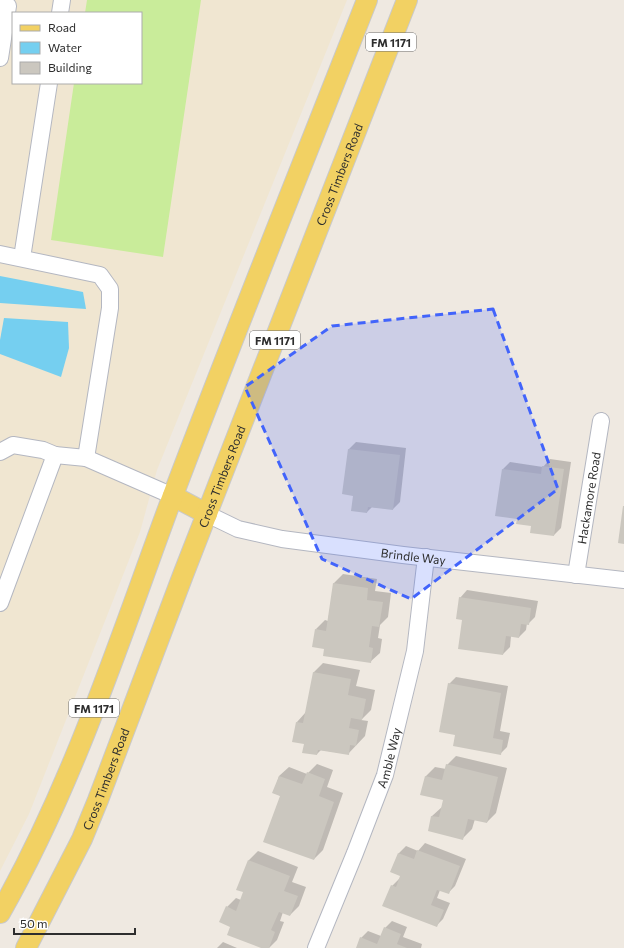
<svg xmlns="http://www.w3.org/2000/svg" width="624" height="948" viewBox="0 0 624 948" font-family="Commissioner,sans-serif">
<rect width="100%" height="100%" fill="#efe9e1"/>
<path fill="#f0e6d1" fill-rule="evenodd" d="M0,0H347L157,470L140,532L29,814L0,871ZM13,13H141V83H13Z"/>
<polygon fill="#c9ec9a" points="87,0 201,0 163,257 51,240 74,83 141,83 141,13 85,13"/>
<g fill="#75cff0">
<polygon points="0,276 83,292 86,309 0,303"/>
<polygon points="4,318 68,322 69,348 61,377 0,354 0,340"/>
</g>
<g fill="#0003">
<polygon points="356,442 406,448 400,502 393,509 372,507 367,512 354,495 349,449"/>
<polygon points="550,459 571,462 561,528 554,535 518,519 503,469 510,462 543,467"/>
<polygon points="343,574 377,579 375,591 391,593 388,617 380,625 378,638 382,639 380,653 370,662 325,648 316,629 325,620 328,621 334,583"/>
<polygon points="467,590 538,601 535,617 528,624 527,623 526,630 519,637 511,636 510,647 503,654 464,619 460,598"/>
<polygon points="323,663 360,670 356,686 375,690 371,710 361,720 368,721 365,736 348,754 321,750 317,754 305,743 297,722 306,712 314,672"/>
<polygon points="456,677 508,686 500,731 510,733 507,747 500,754 456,734 449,684"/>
<polygon points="456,756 507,768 496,813 487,822 475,819 472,829 463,838 429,830 432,816 442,807 444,799 421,794 426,776 435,767 446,769 447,765"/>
<polygon points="317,764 333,770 327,787 343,793 323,850 314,859 281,796 274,793 279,776 289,767 307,774"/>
<polygon points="425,843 466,859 455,886 448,893 440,890 437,898 450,903 443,919 436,926 392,886 399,879 400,879 402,875 392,871 399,853 406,846 418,851"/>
<polygon points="258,851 298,867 292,882 306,887 299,906 290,915 283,912 280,921 284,922 277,940 269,948 264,948 232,926 227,907 236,898 241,900 245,892 249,860"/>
<polygon points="392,921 407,927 403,937 422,944 421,948 357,948 361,938 368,931 381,936 385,928"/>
<polygon points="223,942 237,948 217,948"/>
</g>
<g fill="#cbc7bf">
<polygon points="348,449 400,455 393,510 368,507 367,513 351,511 353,496 342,494"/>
<polygon points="542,466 564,469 554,536 530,533 531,526 516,524 517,519 495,516 502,469 541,474"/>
<polygon points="623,506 624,506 624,544 618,543"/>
<polygon points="333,583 368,588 367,600 383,602 379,627 372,626 369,647 373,648 371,663 323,656 324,649 312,647 315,629 326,631"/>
<polygon points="459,597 531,608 529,625 521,624 519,638 506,636 503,655 458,649 462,620 456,619"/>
<polygon points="313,672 351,679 348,695 366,699 362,720 351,718 349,728 359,730 356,746 350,745 349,755 318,750 317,755 302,753 304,744 292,742 296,722 303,723"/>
<polygon points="448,683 501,693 493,738 503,740 501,755 453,746 455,735 439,732"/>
<polygon points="446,764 498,777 487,823 468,819 463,840 428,831 431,816 439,817 443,800 420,795 425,776 442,780"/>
<polygon points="307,772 325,779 319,796 334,802 314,860 263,842 280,796 272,793 279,776 302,784"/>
<polygon points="417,850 460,866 449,894 437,890 431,905 444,910 437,927 382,906 391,885 396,887 400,876 390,872 398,853 414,859"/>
<polygon points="248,860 290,876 284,891 298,896 290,916 279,912 271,930 275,932 269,948 261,948 227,935 230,927 219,922 226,906 236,911 243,892 236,890"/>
<polygon points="384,927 401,934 397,944 407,948 356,948 360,937 377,944"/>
</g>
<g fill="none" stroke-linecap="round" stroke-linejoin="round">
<g stroke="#b4b7c1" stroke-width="18">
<g id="minor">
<polyline points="0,5 8,6 0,58"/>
<polyline points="60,13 62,0"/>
<polyline points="0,254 100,275 110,289 110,308 86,458 173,496"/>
<polyline points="22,258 49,83"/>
<polyline points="0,452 13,445 43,450 55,455 0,603"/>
<polyline points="55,455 86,458"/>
<path id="s1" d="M207,514L238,529L282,539L403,555L624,580"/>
<path id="s2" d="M576,575L601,421"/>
<path id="s3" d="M316,948L355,853L385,775L415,651L426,557"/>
</g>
</g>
<g stroke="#c9c9c9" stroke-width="22">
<g id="major">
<polyline points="173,496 207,514"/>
<path d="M0,913C74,783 120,638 172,498C235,331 302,166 367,0"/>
<path id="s4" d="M26,948L82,839L98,800L183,575L407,0"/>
</g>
</g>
<use href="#minor" stroke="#fff" stroke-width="16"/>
<use href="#major" stroke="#f2d163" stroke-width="20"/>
</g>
<path fill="#4264fb" fill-opacity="0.2" stroke="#4264fb" stroke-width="3" stroke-dasharray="8 5" stroke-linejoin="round" d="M493,309L558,489L411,599L322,559L245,387L332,326Z"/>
<g text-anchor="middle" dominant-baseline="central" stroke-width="3.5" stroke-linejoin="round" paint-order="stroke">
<g fill="#fff" stroke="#6d6d6d" stroke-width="1">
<rect x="366" y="33" width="50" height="18" rx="3"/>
<rect x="250" y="331" width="50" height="18" rx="3"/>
<rect x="69" y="699" width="50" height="18" rx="3"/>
</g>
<g font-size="11" font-weight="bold" fill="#2e2e2e">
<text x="391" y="42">FM 1171</text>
<text x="275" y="340">FM 1171</text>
<text x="94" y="708">FM 1171</text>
</g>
<g font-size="12" fill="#2e2e2e" stroke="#fff">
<text stroke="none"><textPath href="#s4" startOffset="835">Cross Timbers Road</textPath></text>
<text stroke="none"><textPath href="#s4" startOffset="511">Cross Timbers Road</textPath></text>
<text stroke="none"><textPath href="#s2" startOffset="78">Hackamore Road</textPath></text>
<text stroke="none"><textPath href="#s1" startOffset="212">Brindle Way</textPath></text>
<text stroke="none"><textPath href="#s3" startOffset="204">Amble Way</textPath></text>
<text stroke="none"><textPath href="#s4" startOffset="187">Cross Timbers Road</textPath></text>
</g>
</g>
<rect x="12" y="12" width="130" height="72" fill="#ffffff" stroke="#ababab"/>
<rect x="20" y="25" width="20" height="6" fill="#f2d163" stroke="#ababab"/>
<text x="48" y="32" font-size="12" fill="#2e2e2e">Road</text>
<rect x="20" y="42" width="20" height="12" fill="#75cff0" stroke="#ababab"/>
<text x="48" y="52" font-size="12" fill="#2e2e2e">Water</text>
<rect x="20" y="62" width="20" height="12" fill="#cbc7bf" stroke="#ababab"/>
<text x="48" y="72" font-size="12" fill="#2e2e2e">Building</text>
<path d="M14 928v6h121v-6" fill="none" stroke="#2e2e2e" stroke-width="2"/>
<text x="20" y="928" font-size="12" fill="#2e2e2e" stroke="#ffffff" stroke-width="3" paint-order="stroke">50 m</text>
</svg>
